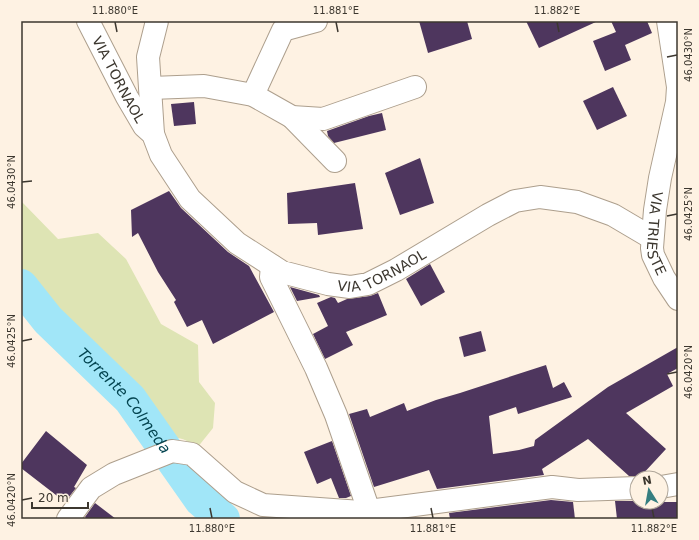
<svg xmlns="http://www.w3.org/2000/svg" width="699" height="540" viewBox="0 0 699 540" font-family="'DejaVu Sans',sans-serif">
<rect width="100%" height="100%" fill="#fef2e3"/>
<path fill="#dee4b4" d="M21,201L58,239L98,233L126,259L161,324L198,345L199,382L215,403L213,428L197,448C194,446 190,443 187,441C177,436 161,437 152,441C134,404 99,382 70,354C54,339 40,320 26,302L21,295Z"/>
<g fill="none" stroke-linecap="round" stroke-linejoin="round">
<path stroke="#a1e6f8" stroke-width="34" id="s1" d="M21,286L48,320L130,399L201,500L223,519"/>
</g>
<g fill="#4e365e">
<polygon points="419,21 467,21 472,39 428,53"/>
<polygon points="526,21 598,21 539,48"/>
<polygon points="611,21 647,21 652,33 625,45 631,60 605,71 593,41 616,32"/>
<polygon points="613,87 627,116 597,130 583,101"/>
<polygon points="194,102 196,124 174,126 171,104"/>
<polygon points="382,113 386,130 334,143 328,136 327,131 369,116"/>
<polygon points="420,158 434,203 400,215 385,173"/>
<polygon points="355,183 363,229 318,235 317,223 288,224 287,193"/>
<polygon points="169,191 181,208 228,252 249,266 274,312 213,344 202,320 187,327 174,302 176,300 158,272 138,233 132,237 131,210"/>
<polygon points="430,264 445,292 421,306 406,279"/>
<polygon points="290,287 319,295 320,297 297,301"/>
<polygon points="378,293 387,315 346,332 353,345 325,359 313,334 328,326 317,303 331,297 335,298 338,303 347,299 370,296"/>
<polygon points="481,331 486,351 464,357 459,337"/>
<polygon points="678,347 678,368 667,374 673,386 626,413 666,449 641,476 629,476 588,439 542,469 544,475 437,489 429,470 374,487 349,414 367,409 370,417 404,403 407,411 436,400 460,393 546,365 553,388 564,382 572,397 518,414 516,407 489,416 493,454 519,450 534,446 535,440 608,387"/>
<polygon points="46,431 87,465 74,487 76,488 65,502 21,468 21,464"/>
<polygon points="332,441 351,496 346,498 339,498 331,478 317,484 304,452"/>
<polygon points="551,500 573,502 575,519 450,519 449,513"/>
<polygon points="615,501 637,501 637,502 678,502 678,519 617,519"/>
<polygon points="95,503 116,519 87,519 85,517"/>
</g>
<g fill="none" stroke-linecap="round" stroke-linejoin="round">
<g stroke="#ad9f8d" stroke-width="24">
<g id="minor">
<path id="s2" d="M88,21L127,97L144,126L153,134L161,155L190,199L237,243L282,272L328,284L350,287L368,284L396,270L488,215L515,201L540,197L577,202L613,215L652,238"/>
<path id="s3" d="M668,21L678,87L677,102L660,178L655,210L652,248L653,255L664,278L678,299"/>
<polyline points="151,88 204,86 253,95 292,117 323,119 415,87"/>
<polyline points="253,95 283,30 316,21"/>
<polyline points="292,117 335,161"/>
<polyline points="153,134 148,57 157,21"/>
<polyline points="272,266 271,277 316,368 336,415 369,511"/>
<polyline points="661,487 678,484"/>
<polyline points="68,519 91,488 114,474 172,451 192,454 235,492 263,505 361,512 552,487 578,490 637,488"/>
</g>
</g>
<use href="#minor" stroke="#fff" stroke-width="22"/>
</g>
<path fill="none" stroke="#3c372f" stroke-width="1.5" d="M115,22L117,32M336,22L338,32M557,22L559,32M667,57L677,55M22,182L32,181M667,216L677,214M22,341L32,339M667,374L677,372M22,500L32,498M210,508L212,518M431,508L433,518M652,508L654,518"/>
<g text-anchor="middle" dominant-baseline="central" stroke-width="4" stroke-linejoin="round" paint-order="stroke">
<g font-size="14" fill="#3c372f" stroke="#fef2e3">
<text stroke="none"><textPath href="#s2" startOffset="66">VIA TORNAOL</textPath></text>
<text stroke="none"><textPath href="#s3" startOffset="216">VIA TRIESTE</textPath></text>
<text stroke="none"><textPath href="#s2" startOffset="429">VIA TORNAOL</textPath></text>
</g>
<g font-size="15" font-style="italic" fill="#034450" stroke="#fef2e3">
<text stroke="none"><textPath href="#s1" startOffset="155">Torrente Colmeda</textPath></text>
</g>
</g>
<rect width="699" height="540" fill="none" stroke="#fef2e3" stroke-width="44"/>
<g transform="translate(649 490) rotate(349)"><circle r="19" fill="#fef2e3" stroke="#b0a79b"/>
<path d="M0-3L7 15L0 10L-7 15Z" fill="#357e80"/>
<text y="-6" font-size="11" font-weight="bold" text-anchor="middle" fill="#3c372f">N</text>
</g>
<path d="M32 502v6h56v-6" fill="none" stroke="#3c372f" stroke-width="2"/>
<text x="38" y="502" font-size="12" fill="#3c372f" stroke="#fef2e3" stroke-width="3" paint-order="stroke">20 m</text>
<rect x="22" y="22" width="655" height="496" fill="none" stroke="#3c372f" stroke-width="1.5"/>
<g font-size="10" text-anchor="middle" fill="#3c372f">
<text x="115" y="14">11.880°E</text>
<text x="336" y="14">11.881°E</text>
<text x="557" y="14">11.882°E</text>
<text transform="translate(688 55) rotate(-90)" y="4">46.0430°N</text>
<text transform="translate(11 182) rotate(-90)" y="4">46.0430°N</text>
<text transform="translate(688 214) rotate(-90)" y="4">46.0425°N</text>
<text transform="translate(11 341) rotate(-90)" y="4">46.0425°N</text>
<text transform="translate(688 372) rotate(-90)" y="4">46.0420°N</text>
<text transform="translate(11 500) rotate(-90)" y="4">46.0420°N</text>
<text x="212" y="532">11.880°E</text>
<text x="433" y="532">11.881°E</text>
<text x="654" y="532">11.882°E</text>
</g>
</svg>
